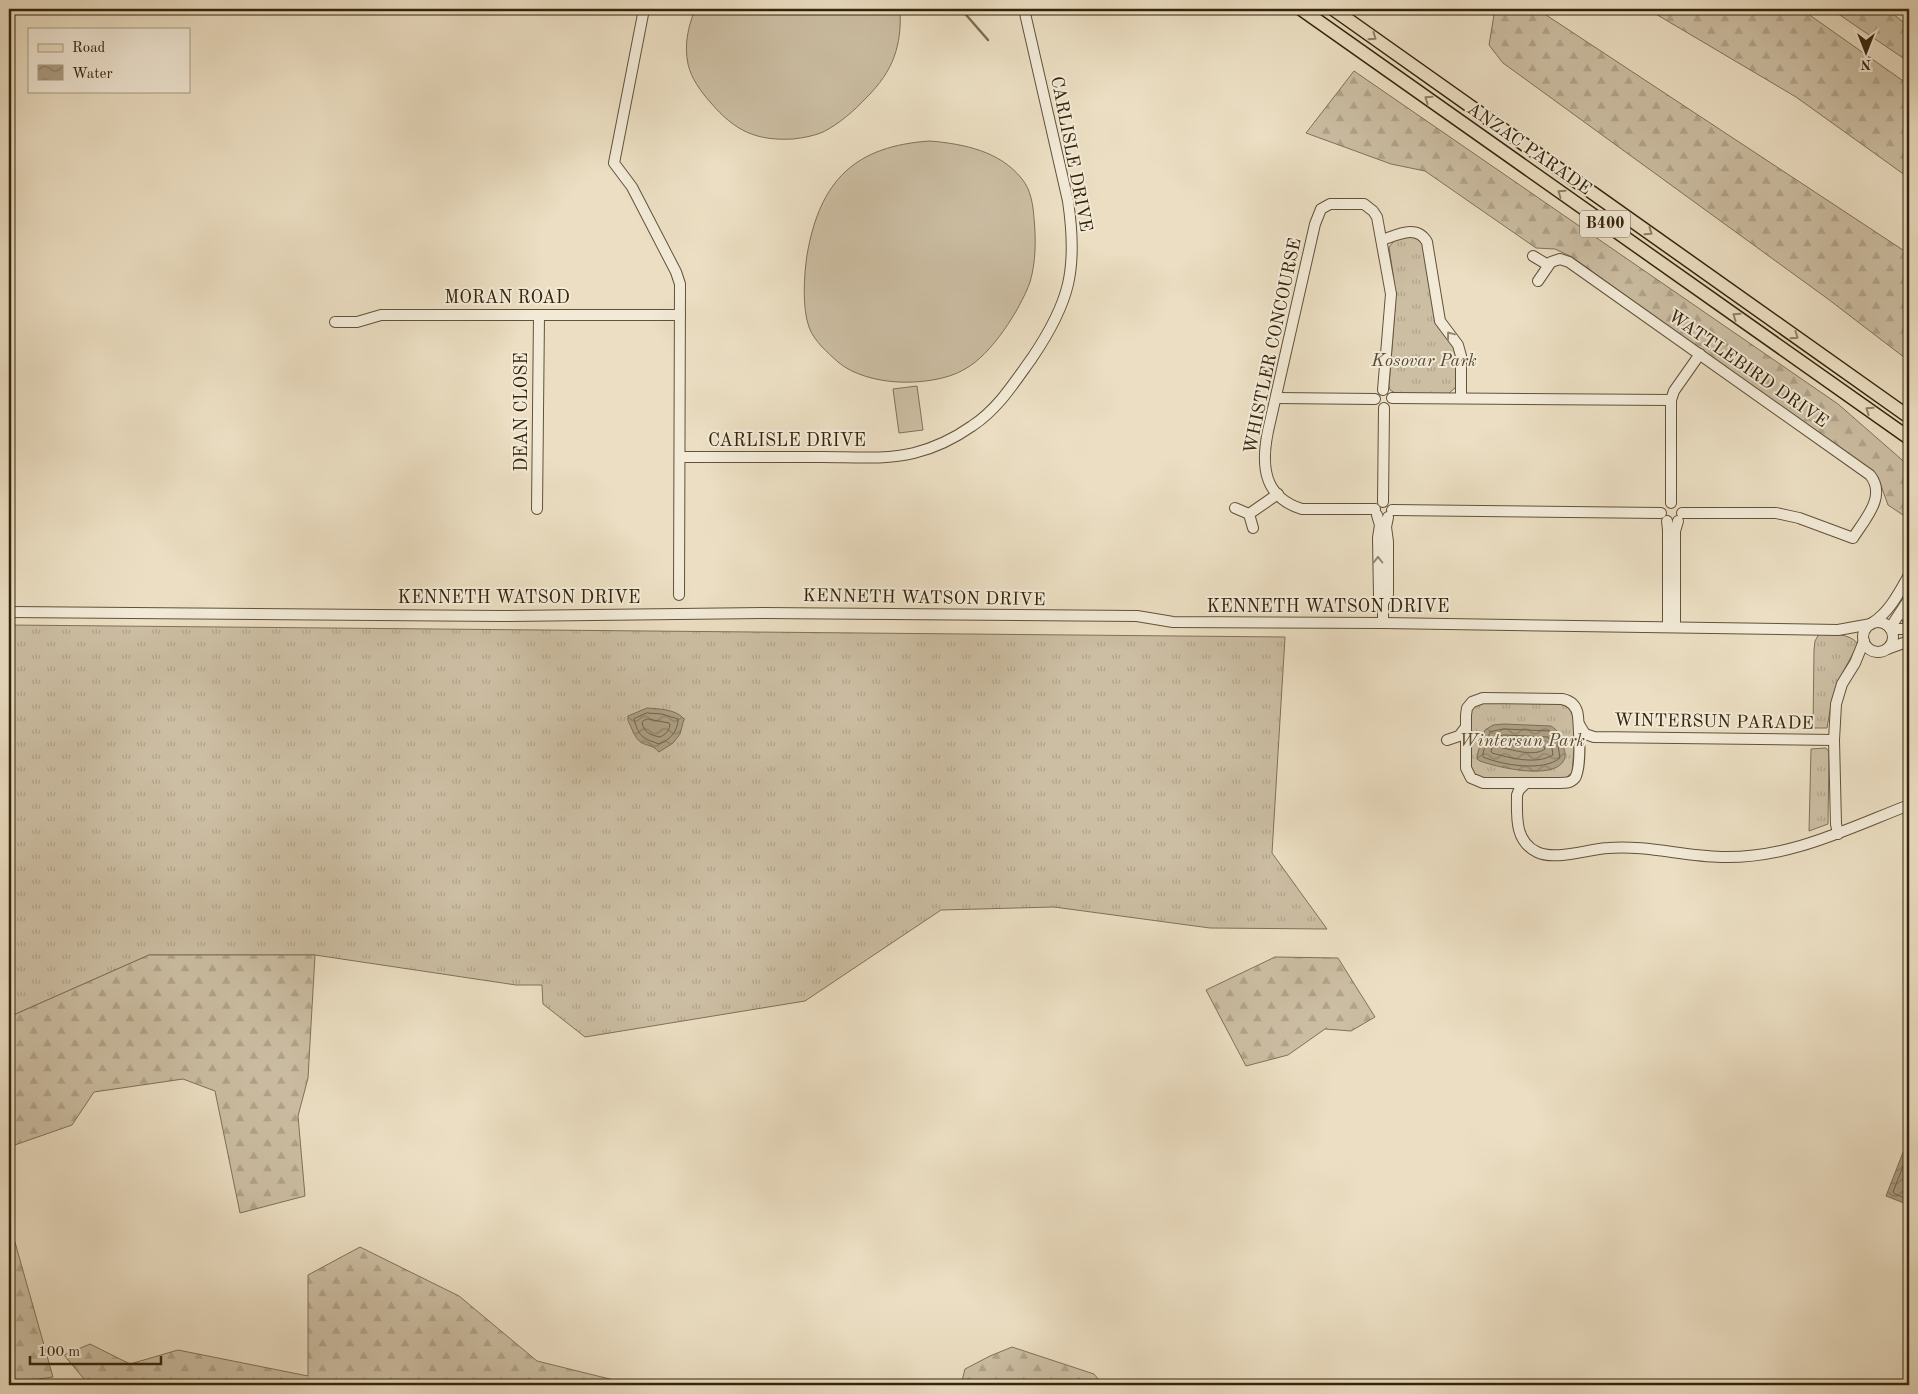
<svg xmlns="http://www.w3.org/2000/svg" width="1918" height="1394" viewBox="0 0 1918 1394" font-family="'Old Standard TT',serif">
<defs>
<pattern id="grass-tufts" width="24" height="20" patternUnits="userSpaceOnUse" patternTransform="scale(1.25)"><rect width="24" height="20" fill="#ccbea3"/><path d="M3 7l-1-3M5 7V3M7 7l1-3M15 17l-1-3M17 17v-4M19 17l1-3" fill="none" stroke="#b0a38b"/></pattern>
<pattern id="forest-firs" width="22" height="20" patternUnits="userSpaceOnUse" patternTransform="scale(1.25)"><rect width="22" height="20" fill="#ccbea3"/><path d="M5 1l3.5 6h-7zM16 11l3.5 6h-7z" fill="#b0a38b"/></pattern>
<pattern id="water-waves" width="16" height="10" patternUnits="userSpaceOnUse" patternTransform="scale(1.25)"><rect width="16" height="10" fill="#ad9f84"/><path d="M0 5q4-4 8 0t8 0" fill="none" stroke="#8e816a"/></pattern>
</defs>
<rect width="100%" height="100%" fill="#ebdec2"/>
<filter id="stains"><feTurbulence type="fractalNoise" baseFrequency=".004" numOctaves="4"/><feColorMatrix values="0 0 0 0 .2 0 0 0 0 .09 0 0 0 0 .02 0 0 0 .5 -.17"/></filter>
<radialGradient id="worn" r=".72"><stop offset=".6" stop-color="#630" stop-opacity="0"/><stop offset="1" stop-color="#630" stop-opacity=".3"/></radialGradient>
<g fill="url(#grass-tufts)" stroke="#807158">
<polygon points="1409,236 1416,238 1422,243 1450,339 1457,355 1457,383 1455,388 1448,394 1397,394 1390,390 1389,386 1395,308 1393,274 1389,247 1395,240"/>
<polygon points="9,625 1285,637 1272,853 1327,929 1210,928 1054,907 941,910 805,1001 585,1037 543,1004 542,985 516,985 315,955 149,955 9,1017"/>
<path d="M1819,634C1832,634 1850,633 1858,644L1843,672L1832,699L1827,728H1813L1814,650L1815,641Z"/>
<polygon points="1482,702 1565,704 1573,714 1575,736 1572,772 1565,779 1479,778 1471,770 1470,712 1472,706"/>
<polygon points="1826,748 1829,752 1828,824 1809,831 1811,749"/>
</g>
<g fill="url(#forest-firs)" stroke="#807158">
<polygon points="1495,9 1537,9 1909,254 1909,361 1828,299 1503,63 1489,45"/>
<polygon points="1652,9 1801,9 1909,85 1909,178 1796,97 1654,13"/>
<polygon points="1831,9 1887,9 1909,27 1909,62"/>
<polygon points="1354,71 1838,404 1909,466 1909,519 1888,505 1878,477 1572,257 1555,249 1536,248 1425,171 1391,164 1306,133"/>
<polygon points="149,955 315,955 308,1078 298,1116 305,1196 240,1213 215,1091 183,1079 94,1092 72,1125 9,1147 9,1017"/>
<polygon points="1275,957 1338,958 1375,1017 1351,1031 1325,1029 1288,1055 1246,1066 1206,990"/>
<polygon points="9,1221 53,1377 9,1383"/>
<polygon points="360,1247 459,1296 537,1361 634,1385 89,1385 64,1355 90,1344 130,1364 178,1350 308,1376 308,1275"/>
<polygon points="1012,1347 1094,1374 1103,1385 961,1385 965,1369 990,1356"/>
</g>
<g fill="#ccbea3" stroke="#807158">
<path d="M695,9H900C902,46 893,71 867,97C854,111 839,124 823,132C814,136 802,138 793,139C756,141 735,131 711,103C701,92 691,78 688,64C684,44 688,28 695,9Z"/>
<path d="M930,141C964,144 1000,151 1022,179C1031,190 1033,205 1034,218C1036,239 1036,262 1030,282C1020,310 991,355 965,369C947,380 919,383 898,382C878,381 853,375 838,362C827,352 814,341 809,327C802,308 804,275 807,255C820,180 855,146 930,141Z"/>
<polygon points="917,386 923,430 899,433 893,389"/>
</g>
<g fill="url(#water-waves)" stroke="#7d6e54">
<path d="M647,708C659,709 676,709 684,719L680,734L673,743L659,752C647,739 641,752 631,727C629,722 627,721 628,716Z"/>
<path d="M1504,724L1551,726C1560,732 1563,738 1564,749C1565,752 1566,756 1564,760C1554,781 1496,767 1480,761L1477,759L1478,752L1485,730L1493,725Z"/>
<polygon points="1909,1137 1909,1205 1886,1196"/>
</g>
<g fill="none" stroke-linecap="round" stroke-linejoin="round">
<g stroke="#716248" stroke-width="1">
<path d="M647,713L662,714L678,719C678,731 670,740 659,744C642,738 639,737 634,719Z"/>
<path d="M648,719L669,723L670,725C669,731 665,735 660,737C650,735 645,733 642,723L643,721Z"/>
<path d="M1504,729L1550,731L1557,739L1560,758C1543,772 1502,765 1483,757V753L1490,732Z"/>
<path d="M1504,735L1548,737L1551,742L1553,755C1536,765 1510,758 1492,753L1491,751L1495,737Z"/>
<path d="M1503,743L1543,744L1545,749C1534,757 1515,750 1502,748L1501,745Z"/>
<polyline points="1909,1151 1893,1192 1895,1194 1909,1200"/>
</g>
<polyline stroke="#7d6e54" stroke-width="2.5" points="961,9 988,40"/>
<g stroke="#62523a" stroke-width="12">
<g id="minor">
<polyline points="644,9 614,163 632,187 676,272 680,284 679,595"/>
<path d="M1382,240C1397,235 1417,224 1427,242L1440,321L1458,345L1461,356V398"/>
<polyline points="1533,256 1548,265"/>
<path d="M1538,281L1551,262L1560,259L1569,262L1870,475C1887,496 1865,519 1853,538L1799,518L1776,513H1682"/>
<polyline points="335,322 357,322 381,315 680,315"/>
<polyline points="1276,398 1375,399"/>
<polyline points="1392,398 1671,400"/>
<path d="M680,457C728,457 775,457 823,457C853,457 885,460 914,453C934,448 955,438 972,426C998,409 1014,383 1032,358C1070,302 1078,269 1068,201L1024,9"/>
<polyline points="1383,502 1384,408"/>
<polyline points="1671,503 1671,400 1674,391 1700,354"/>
<polyline points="1235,508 1249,514 1253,528"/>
<polyline points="537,509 539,315"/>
<path d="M1375,509H1302C1263,497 1261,465 1268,431L1315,224L1321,209L1330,204H1364L1373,211L1377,217L1391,294L1383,390"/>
<polyline points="1392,510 1661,513"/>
<polyline points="1249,514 1278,494"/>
<polyline points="1377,515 1380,525 1378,538 1379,596 1383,603"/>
<polyline points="1667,521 1668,530 1668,627"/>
<polyline points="1907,605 1906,614 1909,623"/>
<polyline points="9,612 501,616 763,613 1137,616 1173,622 1383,623 1838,630 1871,624"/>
<circle cx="1878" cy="637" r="15"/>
<polyline points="1383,623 1383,603 1388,594 1388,542 1386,527 1388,517"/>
<path d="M1872,623C1889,613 1900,591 1909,575"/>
<polyline points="1675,627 1675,531 1678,521"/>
<polyline points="1890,628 1909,599"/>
<polyline points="1891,629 1909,629"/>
<polyline points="1887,649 1909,641"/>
<path d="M1483,698L1562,699C1572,701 1577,707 1578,716C1579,730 1582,767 1575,778C1571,783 1566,783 1560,783H1483L1471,778L1466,768V715L1467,708L1472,702Z"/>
<polyline points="1579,724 1585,734 1594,737 1834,740"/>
<polyline points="1447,740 1459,736 1466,727"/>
<path d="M1526,783L1519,790L1517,795C1517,815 1514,841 1537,852C1555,861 1588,849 1608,848C1646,845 1683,856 1721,857C1789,859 1847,829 1909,805"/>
<polyline points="1838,834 1836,824 1834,740 1836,704 1842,684 1855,663 1864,641"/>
</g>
</g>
<g stroke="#35240d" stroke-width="15">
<g id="major">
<polyline points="1301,9 1909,438"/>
<polyline points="1333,9 1909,417"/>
</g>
</g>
<use href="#minor" stroke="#f2ead7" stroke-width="10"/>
<use href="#major" stroke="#ebdec2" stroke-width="12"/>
</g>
<defs><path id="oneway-chevron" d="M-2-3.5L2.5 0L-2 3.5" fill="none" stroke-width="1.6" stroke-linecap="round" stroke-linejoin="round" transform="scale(1.25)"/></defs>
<g stroke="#908168">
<use href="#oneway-chevron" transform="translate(1373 37) rotate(35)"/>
<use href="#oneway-chevron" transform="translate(1428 99) rotate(-145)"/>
<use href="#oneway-chevron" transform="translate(1561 193) rotate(-145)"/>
<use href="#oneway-chevron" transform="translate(1649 232) rotate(35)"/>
<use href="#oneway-chevron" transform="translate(1736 316) rotate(-145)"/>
<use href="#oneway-chevron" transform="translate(1795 336) rotate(35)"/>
<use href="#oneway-chevron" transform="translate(1869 410) rotate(-145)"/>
</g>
<g stroke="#948772">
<use href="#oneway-chevron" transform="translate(1450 335) rotate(-127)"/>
<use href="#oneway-chevron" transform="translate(1378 560) rotate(-90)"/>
</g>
<g text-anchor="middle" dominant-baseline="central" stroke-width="4" stroke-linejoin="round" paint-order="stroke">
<rect fill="#f2ead7" stroke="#6e5f4a" stroke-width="1" x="1580" y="210.5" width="50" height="27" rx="4"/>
<g font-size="16" font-weight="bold" fill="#35240d">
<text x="1605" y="224">B400</text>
</g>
<g font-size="18" fill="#35240d" stroke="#f2ead7">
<text transform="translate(1529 149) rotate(35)">ANZAC PARADE</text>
<text transform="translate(1071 154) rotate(79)">CARLISLE DRIVE</text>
<text x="507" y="298">MORAN ROAD</text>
<text transform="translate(1273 346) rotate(-78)">WHISTLER CONCOURSE</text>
<text transform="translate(1748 369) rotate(35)">WATTLEBIRD DRIVE</text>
<text transform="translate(522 412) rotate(-90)">DEAN CLOSE</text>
<text x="787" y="441">CARLISLE DRIVE</text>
<text x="519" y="598">KENNETH WATSON DRIVE</text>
<text transform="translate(924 598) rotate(1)">KENNETH WATSON DRIVE</text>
<text x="1328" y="607">KENNETH WATSON DRIVE</text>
<text transform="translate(1714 722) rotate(1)">WINTERSUN PARADE</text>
</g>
<g font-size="18" font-style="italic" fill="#5b4a32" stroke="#f2ead7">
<text x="1424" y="361">Kosovar Park</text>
<text x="1522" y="741">Wintersun Park</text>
</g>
</g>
<rect width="1918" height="1394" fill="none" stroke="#ebdec2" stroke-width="30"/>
<rect x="10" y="10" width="1898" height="1374" fill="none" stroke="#35240d" stroke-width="2.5"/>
<rect x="15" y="15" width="1888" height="1364" fill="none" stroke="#35240d"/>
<rect x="28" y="28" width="162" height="65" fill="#f2ead7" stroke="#a69b86"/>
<rect x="38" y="44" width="25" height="8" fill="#ebdec2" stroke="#a69b86"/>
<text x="72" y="52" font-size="15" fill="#35240d">Road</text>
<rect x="38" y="65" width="25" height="15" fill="url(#water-waves)" stroke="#a69b86"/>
<text x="72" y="78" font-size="15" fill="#35240d">Water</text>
<g transform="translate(1866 52) rotate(180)" stroke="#f2ead7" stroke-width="4" paint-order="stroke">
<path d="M0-4L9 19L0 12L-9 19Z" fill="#35240d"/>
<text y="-8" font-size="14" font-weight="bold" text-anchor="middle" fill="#35240d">N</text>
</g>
<path d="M30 1356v8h131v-8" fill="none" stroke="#35240d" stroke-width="2.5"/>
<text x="38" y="1356" font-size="15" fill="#35240d" stroke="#f2ead7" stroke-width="4" paint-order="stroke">100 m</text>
<rect width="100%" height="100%" filter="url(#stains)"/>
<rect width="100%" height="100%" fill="url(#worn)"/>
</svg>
